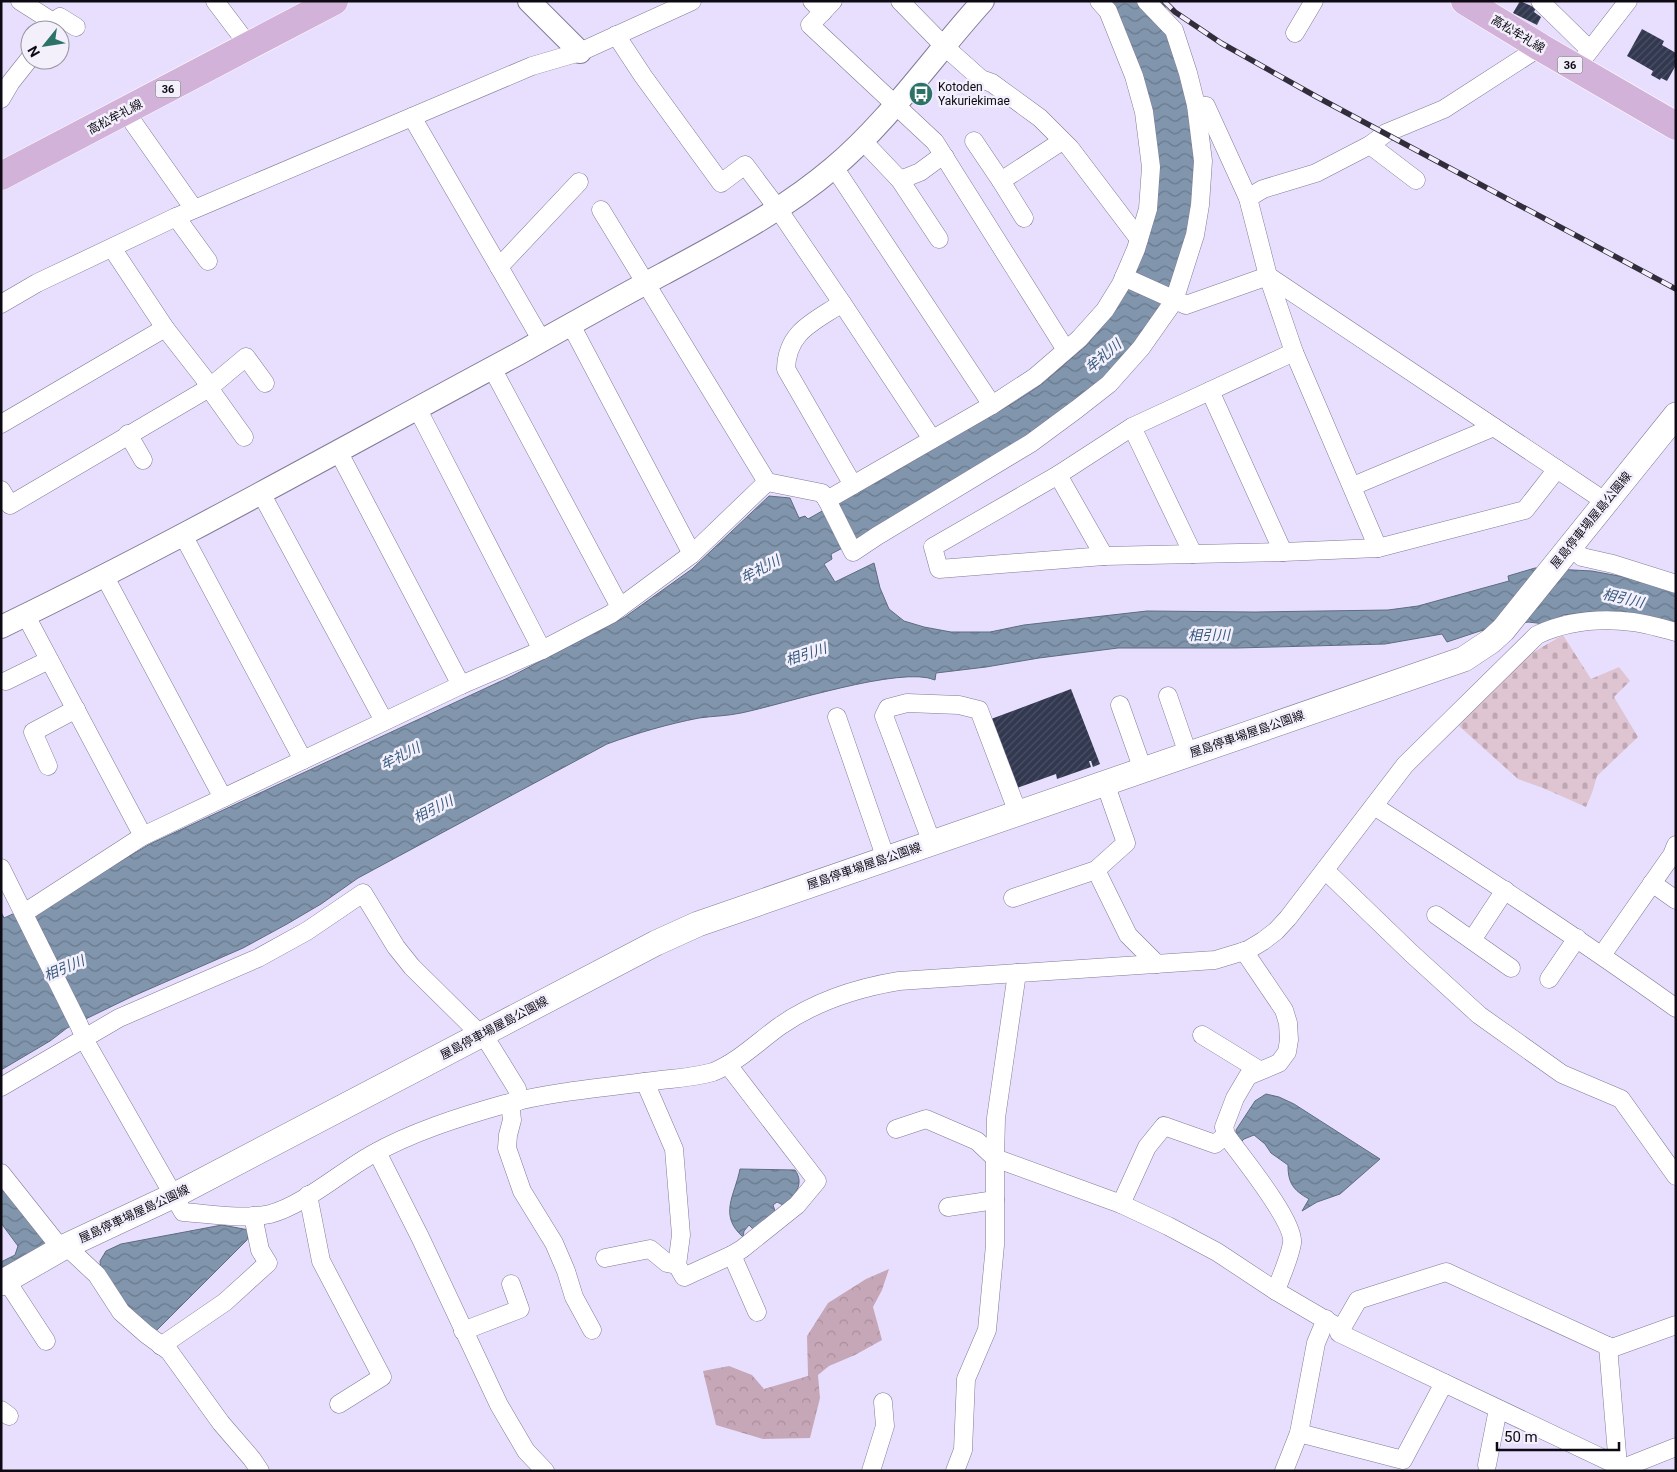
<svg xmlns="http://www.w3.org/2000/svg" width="1677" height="1472" viewBox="0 0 1677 1472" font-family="Roboto,'Noto Sans JP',sans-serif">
<defs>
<pattern id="forest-crowns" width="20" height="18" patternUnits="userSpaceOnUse" patternTransform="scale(1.25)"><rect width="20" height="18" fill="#c6a7b8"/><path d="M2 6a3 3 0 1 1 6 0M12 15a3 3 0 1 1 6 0" fill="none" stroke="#a98e9d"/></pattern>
<pattern id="cemetery-stones" width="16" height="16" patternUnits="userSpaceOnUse" patternTransform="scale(1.25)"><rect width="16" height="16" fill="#dfc4d2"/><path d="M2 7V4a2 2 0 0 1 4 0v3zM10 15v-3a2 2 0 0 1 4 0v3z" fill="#bea7b3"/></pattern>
<pattern id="water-waves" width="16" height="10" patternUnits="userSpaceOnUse" patternTransform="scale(1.25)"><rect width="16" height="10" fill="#8196ad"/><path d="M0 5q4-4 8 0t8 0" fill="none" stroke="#68798c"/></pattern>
<pattern id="building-hatch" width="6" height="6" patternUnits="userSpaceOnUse" patternTransform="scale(1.25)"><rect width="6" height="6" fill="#32384f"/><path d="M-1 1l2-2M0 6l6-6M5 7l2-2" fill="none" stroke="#4c5164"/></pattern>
</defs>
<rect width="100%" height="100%" fill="#e8dffe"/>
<polygon fill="url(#forest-crowns)" points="889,1269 882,1290 873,1307 882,1340 855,1355 829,1366 818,1375 820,1398 810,1438 763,1439 716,1425 703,1371 729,1366 752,1375 764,1389 808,1376 807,1336 828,1303 866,1279"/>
<polygon fill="url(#cemetery-stones)" points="1563,635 1591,679 1619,667 1630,681 1614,697 1638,737 1597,776 1592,793 1586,807 1543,788 1518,779 1459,726 1497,682 1525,657"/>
<g fill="url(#water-waves)" stroke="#5e6c7f">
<path d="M1107,1H1164L1170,35L1190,98L1196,147L1195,192L1189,237L1179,268L1156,317L1116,370L1066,413L854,542L831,554L832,559L824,564L835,582L874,563L880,588L889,609L904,621L924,627L951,632H990L1024,625L1147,611L1255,612L1388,610L1418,606L1509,581L1508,576L1535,568L1592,571L1624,577L1676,590V625L1622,611L1590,612L1563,615L1546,624L1528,622L1480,631L1447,642L1442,634L1385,644L1237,648H1118L1039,658L986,667L936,673L935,680C902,665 781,705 741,713C727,716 713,716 699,718C668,724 637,733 607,744L358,878L321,904L287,924L243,948L131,997L67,1028L50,1041L1,1070V912L4,918L15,913L21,920L150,844L512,676L625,617L692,569L769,496L790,498L799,518L805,516L808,519L1015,402L1042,384L1066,363L1086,346L1106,322L1155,180Z"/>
<path d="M1266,1094L1279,1097L1294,1104L1380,1159L1340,1194L1317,1202L1302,1211L1309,1199C1293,1190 1288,1183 1288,1165L1271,1153L1265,1144L1254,1135L1244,1139L1240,1143L1236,1136V1130L1255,1101Z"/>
<path d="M740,1169L795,1170C805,1184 795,1196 783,1205L777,1202L773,1205L775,1211L767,1222L754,1230L749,1225L744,1231L743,1237C718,1215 735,1195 740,1169Z"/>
<polygon points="1,1182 51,1244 1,1272 1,1262 15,1255 18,1246 1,1223"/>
<polygon points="222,1225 249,1230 247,1240 153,1334 123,1308 101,1272 100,1261 106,1251 121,1244"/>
</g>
<g fill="url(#building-hatch)">
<polygon points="1520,1 1536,8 1534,12 1541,17 1537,25 1513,13"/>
<polygon points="1642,29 1664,41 1662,45 1676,53 1676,65 1667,81 1661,78 1660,80 1651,75 1653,71 1627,56"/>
<polygon points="1071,689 1100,764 1093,767 1091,761 1089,761 1091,767 1057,779 1056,774 1017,788 991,719"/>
</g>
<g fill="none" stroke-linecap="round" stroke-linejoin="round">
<g stroke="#827a96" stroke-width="19">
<g id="minor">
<polyline points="20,1 53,22"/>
<polyline points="215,1 249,46"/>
<polyline points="812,1 823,12"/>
<polyline points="833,1 810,25 935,142 1066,350"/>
<polyline points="900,1 944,46 981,79 992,83 1040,118 1070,148 1139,239"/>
<polyline points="1540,1 1590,50 1576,68"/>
<polyline points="49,30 53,22 60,17 76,27"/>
<polyline points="1295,33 1314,1"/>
<path d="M616,35L643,76L721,183L745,165L778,209L842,303C814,322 787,331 786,369L853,485"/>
<polyline points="1590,50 1628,1"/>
<polyline points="1,99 11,82 30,58"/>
<polyline points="1196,105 1206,106 1248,198 1268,276 1294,352 1132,427 1058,475 933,547 939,569 1104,556 1283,552 1378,548 1525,510 1557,469"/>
<polyline points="125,111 194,209"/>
<polyline points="412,117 542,341"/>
<polyline points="862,140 900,180 939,239"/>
<polyline points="974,141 1001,181"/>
<polyline points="1370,145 1386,133 1444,109 1540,47"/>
<polyline points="834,167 992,405"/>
<polyline points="900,180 920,172 939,158 945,157"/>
<polyline points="1248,198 1263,189 1316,173 1370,145 1416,180"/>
<polyline points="601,210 767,482"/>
<polyline points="176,217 208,261"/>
<polyline points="1024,218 1001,181 1062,141"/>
<polyline points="112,248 165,328 204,378 209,388 244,437"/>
<polyline points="499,267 579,182"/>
<polyline points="1124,277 1186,305 1268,276 1606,502"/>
<polyline points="842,303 932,439"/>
<polyline points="1,304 37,283 176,217 532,66 580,52 692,1"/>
<polyline points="571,325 692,554"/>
<polyline points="1294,352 1378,548"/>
<polyline points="492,368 620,607"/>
<polyline points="1210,391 1283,552"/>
<polyline points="417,408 542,650"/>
<polyline points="1,424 165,328"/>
<polyline points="1132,427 1193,554"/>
<polyline points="128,434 143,460"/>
<polyline points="338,451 461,685"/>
<polyline points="1058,475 1104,556"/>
<polyline points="1353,486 1494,427"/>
<polyline points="1,490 10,505 209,388 246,357 265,383"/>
<polyline points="261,493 384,721"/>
<polyline points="827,500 853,552 877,536 1031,443 1077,409 1109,384 1141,348 1174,301 1195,235 1200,205 1203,161 1196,105 1188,73 1174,30 1146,1"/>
<polyline points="183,535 303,760"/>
<polyline points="1570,547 1582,557 1613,564 1676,584"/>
<polyline points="105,577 223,798"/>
<polyline points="26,616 143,836"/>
<polyline points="6,681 49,660"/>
<polyline points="1168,696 1188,754"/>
<polyline points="1120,705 1143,770"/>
<polyline points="837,717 886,859"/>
<polyline points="48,766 33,732 76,709"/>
<polyline points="1105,783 1126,843 1096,870 1128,935 1157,964"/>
<path d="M1374,806C1476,871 1577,937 1676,1008"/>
<polyline points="932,843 884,716 888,708 907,703 959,705 979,710 1018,813"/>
<path d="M1,868L79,1025L88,1046L183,1212C211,1214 242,1220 270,1214C302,1206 341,1172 371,1155C412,1132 459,1117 505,1104C555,1091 609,1087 661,1080C679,1078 696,1077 713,1072C738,1062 759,1041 780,1026C816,1001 856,988 899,981L1215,960L1248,950L1263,941L1276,931L1288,918L1405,765L1537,635C1567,621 1600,618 1633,622C1648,624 1662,628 1676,632"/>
<polyline points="1325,870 1411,953 1479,1015 1562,1074 1621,1099 1676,1176"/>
<polyline points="1652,883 1676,900"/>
<polyline points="1013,898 1096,870"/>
<polyline points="24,913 143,836 461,685 542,650 611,614 692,554 767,482 822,493 827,500 992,405 1035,377 1079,339 1105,310 1121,284 1136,249 1148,209 1151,167 1144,112 1134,76 1108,11 1099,1"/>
<polyline points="1436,915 1511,968"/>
<polyline points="1472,940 1505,890"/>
<path d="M1244,951L1284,1010L1288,1023L1289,1040L1287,1052L1279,1063L1248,1076L1235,1098L1224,1127L1226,1135C1240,1155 1295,1221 1292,1243C1290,1257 1281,1276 1276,1291"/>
<polyline points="1602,955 1672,855 1676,845"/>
<polyline points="1549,979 1577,938"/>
<polyline points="1202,1035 1259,1070"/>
<polyline points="728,1065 817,1181 797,1205 742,1249 732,1255 757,1312"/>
<polyline points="645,1082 674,1149 681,1235 677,1265 684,1277 732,1255"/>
<polyline points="1,1087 119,1018 258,958 307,931 363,893 396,947 412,967 488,1042 517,1089 519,1101"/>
<polyline points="510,1103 512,1120 508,1135 507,1148 522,1191 554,1243 566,1271 574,1297 592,1330"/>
<polyline points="896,1129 926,1119 977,1141 995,1158 1121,1204 1168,1226 1217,1252 1276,1291 1341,1329"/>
<polyline points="377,1152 420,1237 499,1405 526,1451 545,1471"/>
<polyline points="1,1173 55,1241 59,1250"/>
<polyline points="308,1195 321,1261 382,1377 339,1404"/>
<polyline points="1121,1204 1147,1147 1164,1126 1215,1144 1226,1135"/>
<polyline points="948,1207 995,1200"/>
<polyline points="66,1246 97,1275 121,1312 146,1334 169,1351 221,1423 252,1459 260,1471"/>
<polyline points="605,1258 650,1249 667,1263 677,1265"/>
<polyline points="6,1280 46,1341"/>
<polyline points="1676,1325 1612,1348 1446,1272 1358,1300 1339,1333 1623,1468 1676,1447"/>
<polyline points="463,1331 520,1309 511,1284"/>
<polyline points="161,1346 225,1302 268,1263 260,1250 253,1216"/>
<polyline points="1608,1346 1618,1466"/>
<polyline points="1,1410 9,1416"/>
<polyline points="1299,1433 1403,1460 1444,1383"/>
<polyline points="1487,1465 1498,1409"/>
<polyline points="871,1471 885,1426 883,1402"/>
<polyline points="955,1471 963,1450 966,1379 987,1330 995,1245 995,1158 996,1118 1017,973"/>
<polyline points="1284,1471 1299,1433 1316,1343 1326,1319"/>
</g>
</g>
<g stroke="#827a96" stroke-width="24">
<g id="tertiary">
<polyline points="529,1 580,52"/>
<path d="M1,627C177,542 346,446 518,354C566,327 614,300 663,274C722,242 781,212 833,168C890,120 933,56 983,1"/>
</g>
</g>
<g stroke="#827a96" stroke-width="26">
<polyline id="secondary" points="1,1283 64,1247 179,1193 656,943 698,924 1464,659 1491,641 1503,630 1676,415"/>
</g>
<g stroke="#fff" stroke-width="29">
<g id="primary">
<polyline points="1465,1 1540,47 1676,126"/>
<polyline points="1,176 334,1"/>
</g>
</g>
<use href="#minor" stroke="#fff" stroke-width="18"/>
<use href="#tertiary" stroke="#fff" stroke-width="22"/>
<use href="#secondary" stroke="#fff" stroke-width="25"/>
<use href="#primary" stroke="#d3b2d9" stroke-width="28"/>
<g stroke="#312d3b" stroke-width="5.5">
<polyline id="rail" points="1164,1 1175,12 1221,43 1317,97 1676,289"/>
</g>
<use href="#rail" stroke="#f3f0fc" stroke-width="4" stroke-dasharray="11" stroke-linecap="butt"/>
</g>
<defs>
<g id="bus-disc" transform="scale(1.25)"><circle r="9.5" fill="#2c7266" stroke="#f3f0fc"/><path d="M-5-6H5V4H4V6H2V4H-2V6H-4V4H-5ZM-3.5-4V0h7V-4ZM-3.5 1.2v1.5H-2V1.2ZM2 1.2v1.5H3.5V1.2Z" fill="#fff"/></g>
</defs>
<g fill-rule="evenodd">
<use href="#bus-disc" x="921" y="94"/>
</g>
<g text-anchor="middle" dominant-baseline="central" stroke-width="5" stroke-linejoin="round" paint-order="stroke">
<g fill="#f3f0fc" stroke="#524f5a" stroke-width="1">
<rect x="1557.5" y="56.5" width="25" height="17" rx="4"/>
<rect x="155.5" y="80.5" width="25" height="17" rx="4"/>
</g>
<g font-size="11" font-weight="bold" fill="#0d0a14">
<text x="1570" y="65">36</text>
<text x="168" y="89">36</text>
</g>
<g font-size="12" fill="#0d0a14" stroke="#f3f0fc">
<text transform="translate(1518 34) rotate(31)">高松牟礼線</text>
<text transform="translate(115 117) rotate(-28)">高松牟礼線</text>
<text transform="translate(1591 520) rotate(-51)">屋島停車場屋島公園線</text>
<text transform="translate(1247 734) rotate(-19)">屋島停車場屋島公園線</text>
<text transform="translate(864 866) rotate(-19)">屋島停車場屋島公園線</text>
<text transform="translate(494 1028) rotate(-28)">屋島停車場屋島公園線</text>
<text transform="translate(134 1214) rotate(-25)">屋島停車場屋島公園線</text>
</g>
<g font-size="12" fill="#0d0a14" stroke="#f3f0fc" text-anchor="start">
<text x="938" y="87">Kotoden<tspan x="938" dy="14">Yakuriekimae</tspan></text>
</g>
<g font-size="14" font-style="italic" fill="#36587c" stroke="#f3f0fc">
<text transform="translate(1103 356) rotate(-40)">牟礼川</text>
<text transform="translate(760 569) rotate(-28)">牟礼川</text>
<text transform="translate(1623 598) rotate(13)">相引川</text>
<text transform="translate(1209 635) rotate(-1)">相引川</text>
<text transform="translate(806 654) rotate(-18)">相引川</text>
<text transform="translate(400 756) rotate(-27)">牟礼川</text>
<text transform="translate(433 809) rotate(-27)">相引川</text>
<text transform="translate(64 968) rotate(-23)">相引川</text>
</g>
</g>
<rect width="1677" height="1472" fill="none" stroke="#0d0a14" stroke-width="5"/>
<g transform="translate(45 45) rotate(240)"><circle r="24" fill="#f3f0fc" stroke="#97949f"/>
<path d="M0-4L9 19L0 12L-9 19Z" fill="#2c7266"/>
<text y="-8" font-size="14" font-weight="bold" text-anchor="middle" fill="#0d0a14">N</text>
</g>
<path d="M1497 1442v8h122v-8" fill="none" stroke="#0d0a14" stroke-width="2.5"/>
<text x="1504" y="1442" font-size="15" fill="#0d0a14" stroke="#f3f0fc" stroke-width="4" paint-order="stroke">50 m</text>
</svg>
